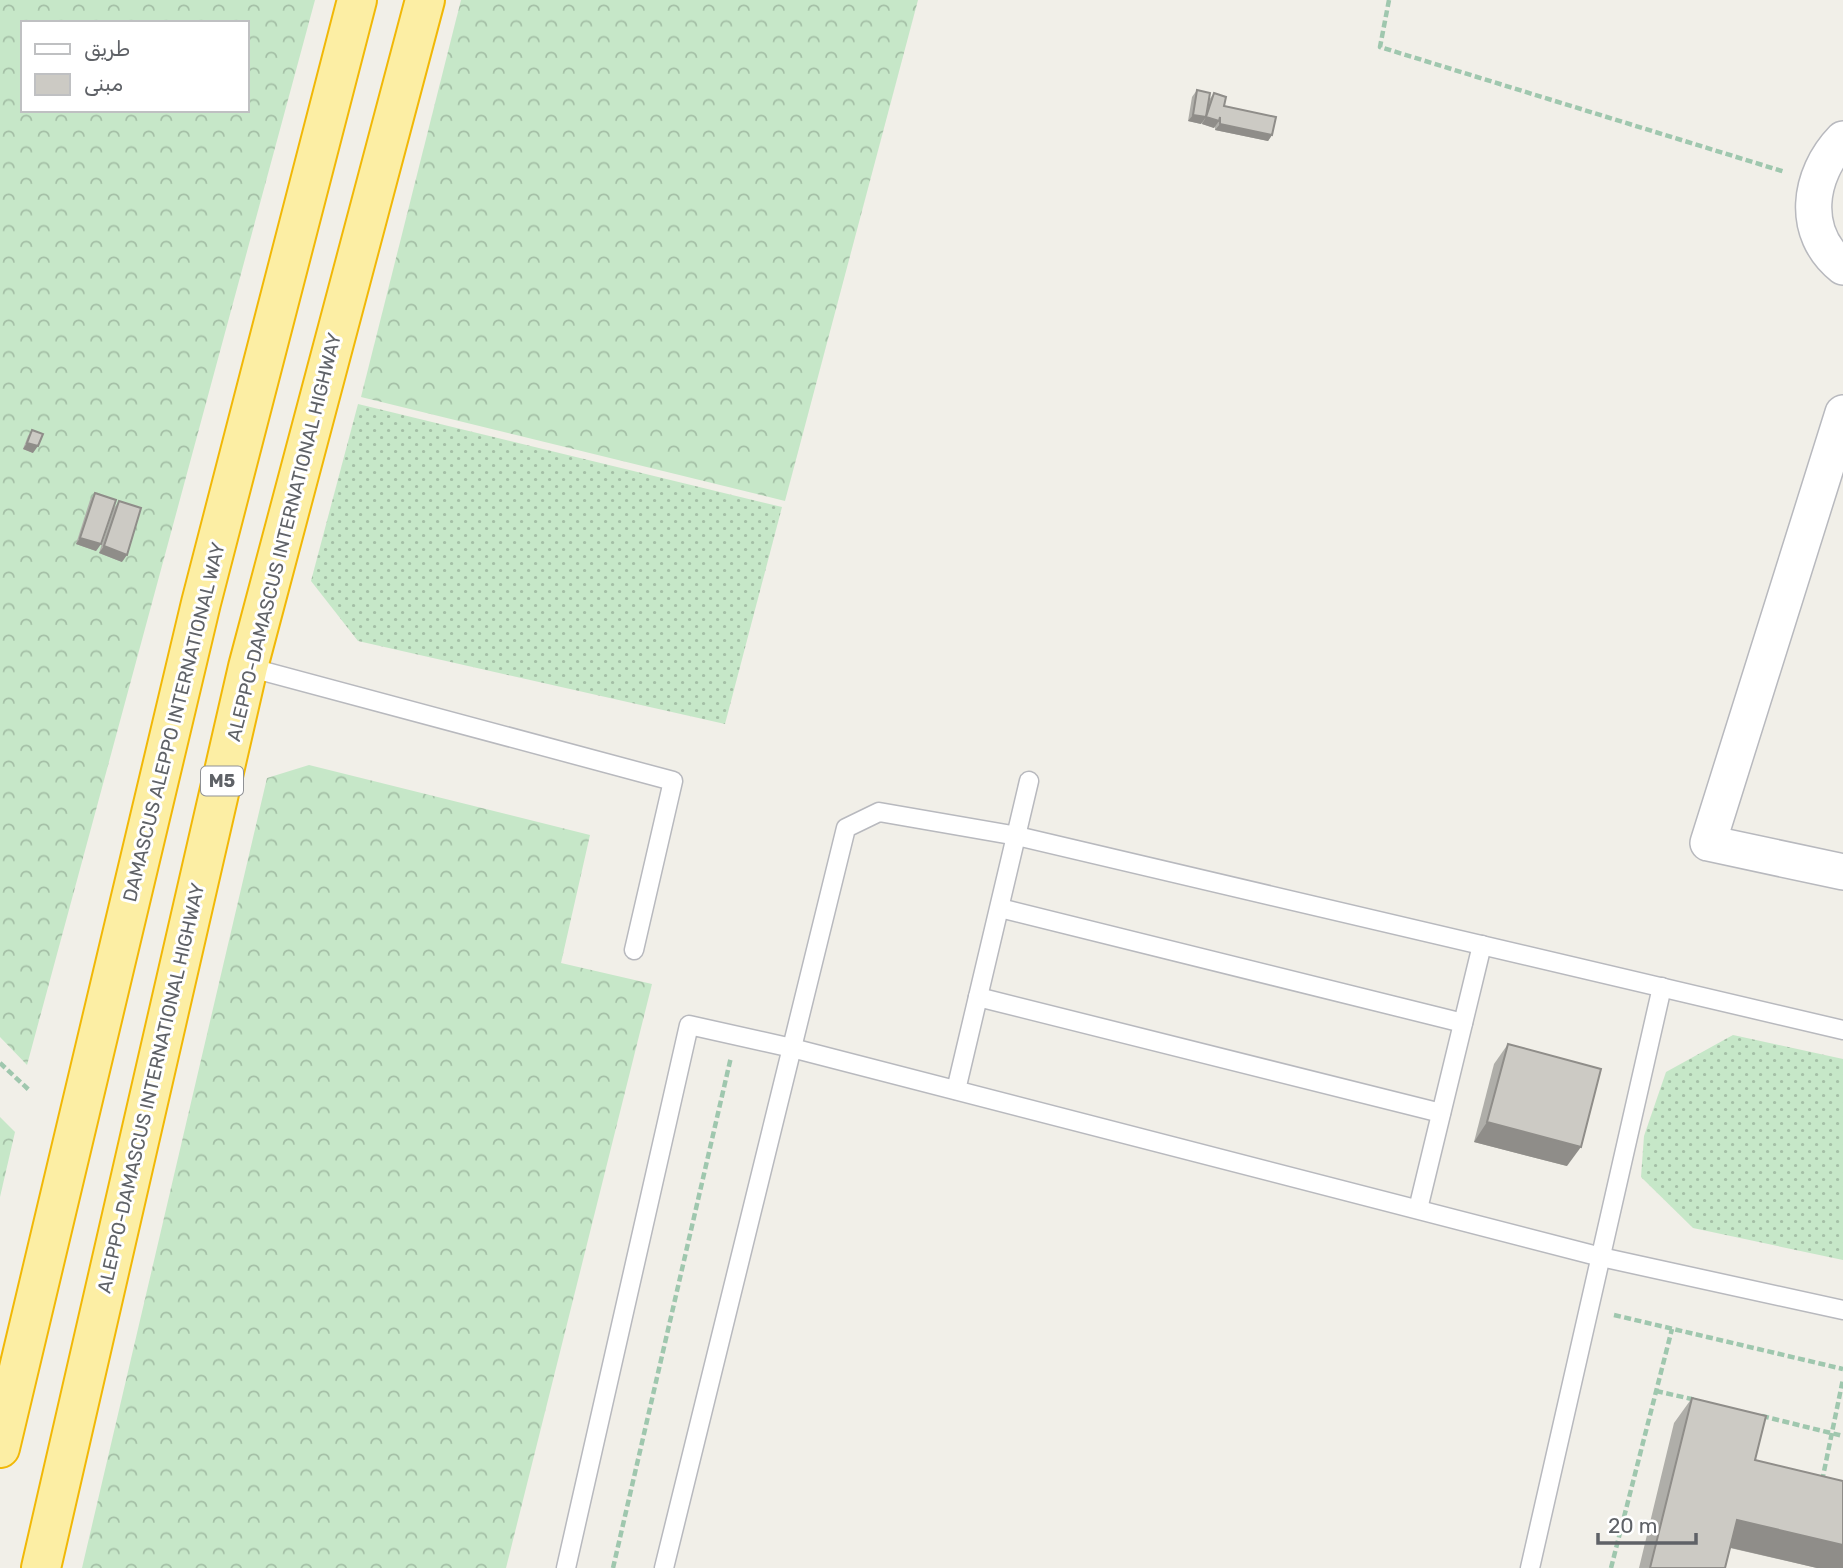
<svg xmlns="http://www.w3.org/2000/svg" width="1843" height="1568" viewBox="0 0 1843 1568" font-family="Rubik,'Noto Naskh Arabic',sans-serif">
<defs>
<pattern id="grass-dots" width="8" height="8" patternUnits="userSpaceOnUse" patternTransform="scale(1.75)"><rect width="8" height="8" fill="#c6e7c8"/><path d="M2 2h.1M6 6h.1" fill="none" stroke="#a4bfa6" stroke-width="1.8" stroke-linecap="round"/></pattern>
<pattern id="forest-crowns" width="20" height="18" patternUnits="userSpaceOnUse" patternTransform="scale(1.75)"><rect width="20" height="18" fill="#c6e7c8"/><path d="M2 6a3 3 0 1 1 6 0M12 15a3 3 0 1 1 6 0" fill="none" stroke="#a4bfa6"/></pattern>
</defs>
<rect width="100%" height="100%" fill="#f1efe8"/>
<g fill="url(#grass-dots)">
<polygon points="358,404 782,507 725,724 358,641 311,581"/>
<polygon points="1733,1035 1843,1059 1843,1260 1693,1228 1641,1177 1644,1136 1666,1072"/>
</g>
<g fill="url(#forest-crowns)" fill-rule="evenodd">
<path d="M0,0H315L27,1065L0,1037ZM23,23H247V110H23Z"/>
<polygon points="461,0 918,0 785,501 361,397"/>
<polygon points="309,765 590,835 561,963 652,984 506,1568 82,1568 267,778"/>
<polygon points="0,1117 15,1132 0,1197"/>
</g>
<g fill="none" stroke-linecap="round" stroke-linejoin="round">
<g stroke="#b8b9be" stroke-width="21">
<g id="service">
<polyline points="248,667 673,781 634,950"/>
<polyline points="1000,908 1463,1023"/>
<polyline points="978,997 1441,1113"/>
<polyline points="956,1090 1029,781"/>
<polyline points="1418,1209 1482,945"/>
<polyline points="566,1568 689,1025 792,1048 1601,1257 1843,1310"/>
<polyline points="664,1568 846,828 879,812 1017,836 1843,1030"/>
<polyline points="1530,1568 1662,987"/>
</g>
</g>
<g stroke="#b8b9be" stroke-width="38">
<g id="minor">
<path d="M1843,139C1808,175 1800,233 1843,267"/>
<polyline points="1843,413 1708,843 1843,872"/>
</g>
</g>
<g stroke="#f1b807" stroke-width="42">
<g id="trunk">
<polyline points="0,1448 201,603 357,0"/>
<polyline points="41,1568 248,667 425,0"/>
</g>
</g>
<g stroke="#9fc7ae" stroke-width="4.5" stroke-dasharray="7 3.5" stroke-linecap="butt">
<polyline points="1389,0 1380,47 1785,172"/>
<polyline points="0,1063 29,1090"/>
<polyline points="1614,1315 1843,1369"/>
<polyline points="1656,1391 1696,1400"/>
<polyline points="1762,1416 1843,1436"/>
<polyline points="1822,1481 1843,1379"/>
<polyline points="613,1568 731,1057"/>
<polyline points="1611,1568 1672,1329"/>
</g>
<use href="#service" stroke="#fff" stroke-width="18"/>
<use href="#minor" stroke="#fff" stroke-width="35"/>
<use href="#trunk" stroke="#fceea4" stroke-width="38"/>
</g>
<g fill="#afaea9">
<polygon points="1197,90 1209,100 1214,93 1224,106 1272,135 1268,141 1215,130 1215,126 1214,128 1202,124 1202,122 1201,124 1188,121 1192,97"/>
<polygon points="32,430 33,453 23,449 28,436"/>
<polygon points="95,493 101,544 96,551 76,544 90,500"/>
<polygon points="119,501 122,562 99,553 114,508"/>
<polygon points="1508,1044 1567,1166 1474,1142 1494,1064"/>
<polygon points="1692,1398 1755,1460 1843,1568 1817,1568 1730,1548 1725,1568 1639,1568 1674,1423"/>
</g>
<g fill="#8f8d89">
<polygon points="1193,115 1206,117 1201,124 1188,121"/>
<polygon points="1206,117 1219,121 1214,128 1202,124"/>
<polygon points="1220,124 1272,135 1268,141 1215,130"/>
<polygon points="27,443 38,446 33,453 23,449"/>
<polygon points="80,538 101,544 96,551 76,544"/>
<polygon points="104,546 127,555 122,562 99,553"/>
<polygon points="1487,1122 1581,1147 1567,1166 1474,1142"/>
<polygon points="1737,1520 1843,1545 1843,1568 1817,1568 1719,1545"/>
</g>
<g fill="#cccac4" stroke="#8f8d89" stroke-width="2">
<polygon points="1197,90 1210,93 1206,117 1193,115"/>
<polygon points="1214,93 1226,97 1224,106 1276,117 1272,135 1220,124 1220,117 1219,121 1206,117"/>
<polygon points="32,430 43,434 38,446 27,443"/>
<polygon points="95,493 116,500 101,544 80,538"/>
<polygon points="119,501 141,508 127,555 104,546"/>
<polygon points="1508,1044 1601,1069 1581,1147 1487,1122"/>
<polygon points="1692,1398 1766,1416 1755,1460 1843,1481 1843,1545 1737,1520 1725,1568 1650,1568"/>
</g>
<g text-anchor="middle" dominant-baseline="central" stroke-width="6" stroke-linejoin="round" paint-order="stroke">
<rect fill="#fff" stroke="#8f9195" stroke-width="2" x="201" y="766.5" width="42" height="29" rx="5"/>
<g font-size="18" font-weight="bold" fill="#5f6267">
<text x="222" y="781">M5</text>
</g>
<g font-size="19" fill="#5f6267" stroke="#fff">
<text transform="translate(284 537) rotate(-76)">ALEPPO-DAMASCUS INTERNATIONAL HIGHWAY</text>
<text transform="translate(174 722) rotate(-76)">DAMASCUS ALEPPO INTERNATIONAL WAY</text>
<text transform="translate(151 1088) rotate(-77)">ALEPPO-DAMASCUS INTERNATIONAL HIGHWAY</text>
</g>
</g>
<rect x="21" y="21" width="228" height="91" fill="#ffffff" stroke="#bfc0c2" stroke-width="2"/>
<rect x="35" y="44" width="35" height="10" fill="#ffffff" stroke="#bfc0c2" stroke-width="2"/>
<text x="84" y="56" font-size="21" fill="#5f6267">طريق</text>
<rect x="35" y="74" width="35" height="21" fill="#cccac4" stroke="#bfc0c2" stroke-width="2"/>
<text x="84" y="91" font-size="21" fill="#5f6267">مبنى</text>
<path d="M1598 1533v10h98v-10" fill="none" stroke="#5f6267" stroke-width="3.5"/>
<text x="1608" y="1533" font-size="21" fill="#5f6267" stroke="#ffffff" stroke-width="5" paint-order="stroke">20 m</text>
</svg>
